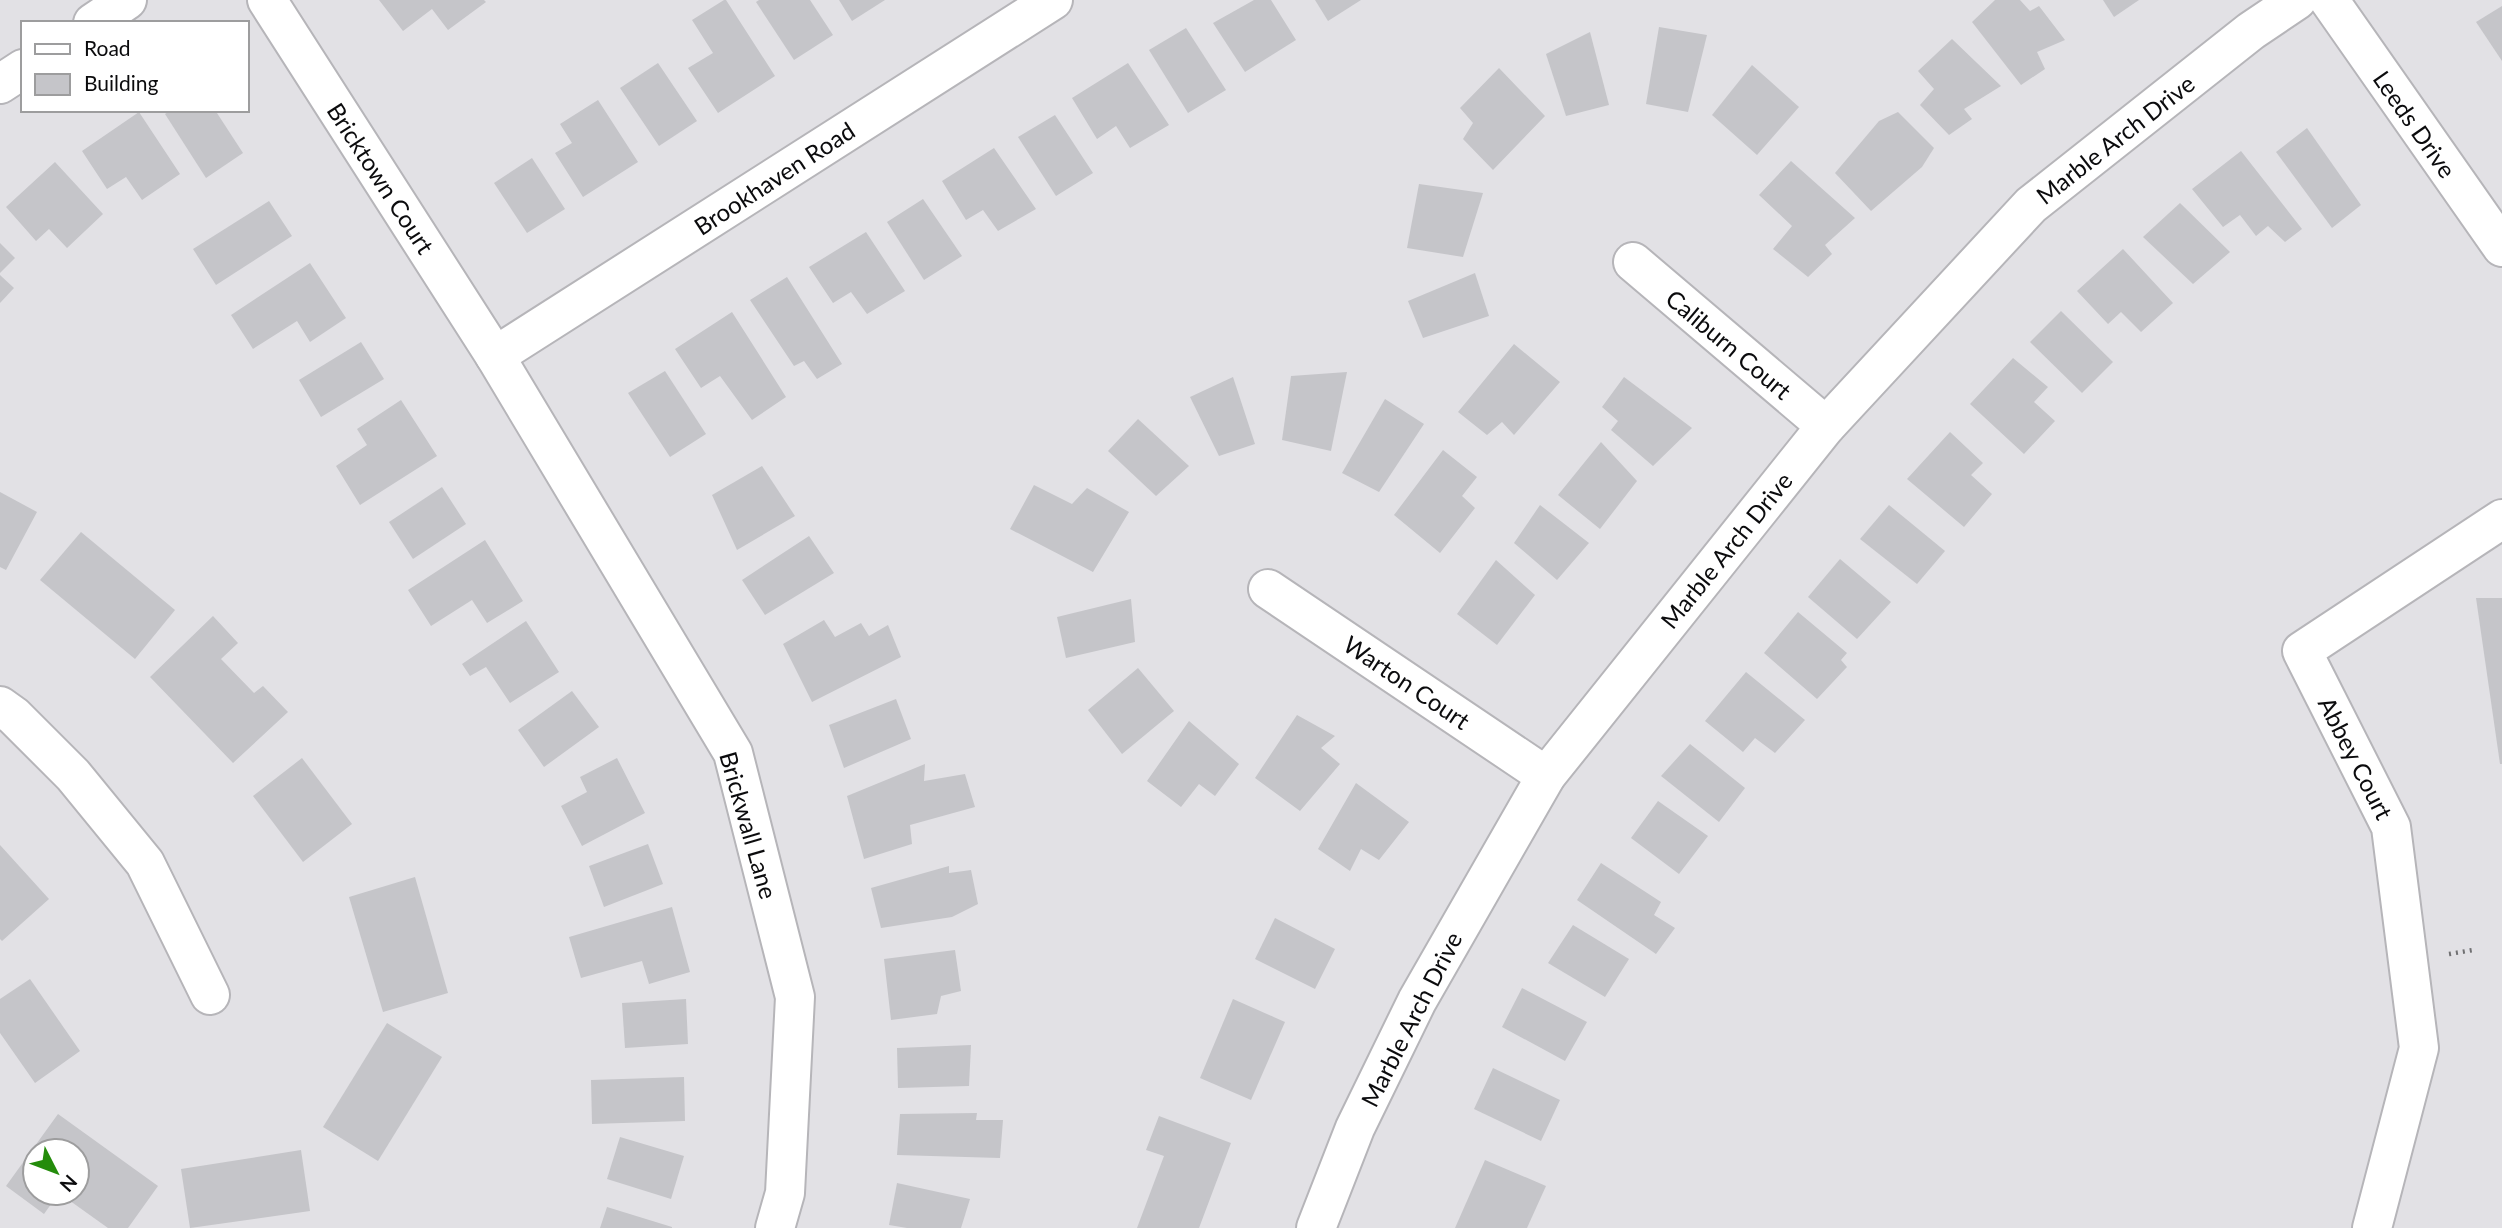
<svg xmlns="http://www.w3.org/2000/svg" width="2502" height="1228" viewBox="0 0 2502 1228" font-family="Lato,sans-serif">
<rect width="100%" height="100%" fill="#e2e1e5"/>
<g fill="#c5c5c9" fill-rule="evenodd">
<polygon points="379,0 484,0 486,2 448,30 432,9 403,31"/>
<polygon points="724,0 726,0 775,76 718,113 688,68 713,53 692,20"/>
<polygon points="759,0 810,0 833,35 794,60 756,2"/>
<polygon points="839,0 885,0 852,21"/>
<polygon points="1254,0 1271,0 1296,40 1245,72 1213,23"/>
<polygon points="1315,0 1361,0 1328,21"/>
<polygon points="1995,0 2020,0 2030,11 2039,6 2065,40 2037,52 2045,69 2021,85 1972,22"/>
<polygon points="2103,0 2139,0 2114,17"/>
<polygon points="2502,6 2502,61 2476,22"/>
<polygon points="1659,27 1707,35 1688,112 1646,104"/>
<polygon points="1186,28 1226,90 1188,113 1149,50"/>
<polygon points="1590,32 1609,105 1566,116 1546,54"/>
<polygon points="1952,39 2001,86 1964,109 1972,119 1949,135 1920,105 1934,89 1918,71"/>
<polygon points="658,63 697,121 659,146 620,88"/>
<polygon points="1128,63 1169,125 1130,148 1116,126 1097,139 1072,98"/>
<polygon points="1752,65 1799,107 1757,155 1712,115"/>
<polygon points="1499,68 1545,116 1493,170 1463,139 1473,123 1460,108"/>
<polygon points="598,100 638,162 583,197 555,153 572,143 560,124"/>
<polygon points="171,110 215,110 243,153 206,178 165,114"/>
<polygon points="139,112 180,174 142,200 126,177 107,189 82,151"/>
<polygon points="1898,112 1934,148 1922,167 1871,211 1835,173 1879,121"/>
<polygon points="1055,115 1093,173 1056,196 1018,137"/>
<polygon points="2307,128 2361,205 2332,228 2276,152"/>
<polygon points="994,148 1036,209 998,231 983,210 966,220 942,181"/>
<polygon points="2241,151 2302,229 2285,242 2268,226 2256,236 2240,215 2223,227 2192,189"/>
<polygon points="532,158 565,209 527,233 494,183"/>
<polygon points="1791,161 1855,218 1825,245 1832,254 1808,277 1773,249 1792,226 1759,195"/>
<polygon points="55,162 103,214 67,248 49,229 36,241 6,207"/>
<polygon points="1419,184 1483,193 1463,257 1407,248"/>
<polygon points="923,199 962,256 924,280 887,222"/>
<polygon points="269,201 292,236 216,285 193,249"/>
<polygon points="2180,203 2230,252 2193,284 2143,237"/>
<polygon points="866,232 905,291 867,314 851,292 833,303 809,267"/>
<polygon points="0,243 15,258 0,273"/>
<polygon points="2123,249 2173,303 2141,332 2121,312 2108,324 2077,291"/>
<polygon points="310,263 346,318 310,342 297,321 253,349 231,315"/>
<polygon points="1475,273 1489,316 1423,338 1408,301"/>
<polygon points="0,275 14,288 0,303"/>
<polygon points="787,277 842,364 817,379 804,361 794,366 750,300"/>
<polygon points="2061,311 2113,362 2082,393 2030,342"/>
<polygon points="732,312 786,397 752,420 720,376 701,388 675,349"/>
<polygon points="361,342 384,379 321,417 299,380"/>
<polygon points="1514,344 1560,382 1514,435 1502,422 1487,435 1458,412"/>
<polygon points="2013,358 2048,387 2034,402 2055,421 2024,454 1970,404"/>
<polygon points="665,371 706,434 670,457 628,393"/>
<polygon points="1347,372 1331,451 1282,440 1291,376"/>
<polygon points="1233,377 1255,444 1219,456 1190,397"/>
<polygon points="1624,377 1692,428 1653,466 1611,430 1618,421 1602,407"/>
<polygon points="1385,399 1424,424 1379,492 1342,473"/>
<polygon points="401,400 437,456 360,505 336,466 367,445 357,429"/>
<polygon points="1138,419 1189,466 1156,496 1108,451"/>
<polygon points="1950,432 1983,463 1971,475 1992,494 1964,527 1907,479"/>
<polygon points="1601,442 1637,481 1600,529 1558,495"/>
<polygon points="1443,450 1477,477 1462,496 1475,508 1440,553 1394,515"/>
<polygon points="762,466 795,516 737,550 712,495"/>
<polygon points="1034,485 1072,504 1087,488 1129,512 1093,572 1010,529"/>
<polygon points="442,487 466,524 413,559 389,522"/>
<polygon points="0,492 37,512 6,570 0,567"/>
<polygon points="1540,505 1589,543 1557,580 1514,543"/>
<polygon points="1889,505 1945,551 1917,584 1860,539"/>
<polygon points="81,532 175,610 135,659 40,580"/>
<polygon points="809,536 834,573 765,615 742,580"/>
<polygon points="485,540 523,601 487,623 472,600 431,626 408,590"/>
<polygon points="1840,559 1891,602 1857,639 1808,597"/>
<polygon points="1496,560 1535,595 1497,645 1457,614"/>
<polygon points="2476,598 2502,598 2502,764 2500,764"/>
<polygon points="1131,599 1135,642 1066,658 1057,617"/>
<polygon points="1798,612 1847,653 1841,660 1847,667 1817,699 1764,653"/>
<polygon points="213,616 238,643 221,659 254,693 263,686 288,712 233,763 150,677"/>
<polygon points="824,620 835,637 861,623 869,636 888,625 901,657 812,702 783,644"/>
<polygon points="526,621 559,672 510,703 486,667 470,676 462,664"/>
<polygon points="1138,668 1174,711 1122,754 1088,710"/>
<polygon points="1746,672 1805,720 1775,753 1755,738 1743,752 1705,721"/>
<polygon points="572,691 599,727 544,767 518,730"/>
<polygon points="896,699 911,739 844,768 829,725"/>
<polygon points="1297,715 1335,736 1321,748 1340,764 1300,811 1255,778"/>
<polygon points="1189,721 1239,764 1215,796 1199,784 1181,807 1147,781"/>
<polygon points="1690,744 1745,788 1719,822 1661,776"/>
<polygon points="302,758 352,824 303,862 253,796"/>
<polygon points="617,758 645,813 582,846 561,806 587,792 580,777"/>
<polygon points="925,764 924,781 965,774 975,807 910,825 912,844 864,859 847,796"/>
<polygon points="1356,783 1409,822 1379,860 1361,849 1350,871 1318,849"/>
<polygon points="1658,801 1708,836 1679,874 1631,838"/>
<polygon points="648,844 663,884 604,907 589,866"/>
<polygon points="0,845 49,899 2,941 0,939"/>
<polygon points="1601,863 1661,902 1654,915 1675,928 1656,954 1577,900"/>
<polygon points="949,866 949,873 971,870 978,904 952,917 881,928 871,888"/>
<polygon points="415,877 448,993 383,1012 349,897"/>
<polygon points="672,907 690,972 649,984 642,961 581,978 569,937"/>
<polygon points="1275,918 1335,949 1315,989 1255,959"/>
<polygon points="1573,925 1629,959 1605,997 1548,963"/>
<polygon points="955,950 961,991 941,996 937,1014 891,1020 884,959"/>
<polygon points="30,979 80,1051 35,1083 0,1033 0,999"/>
<polygon points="1522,988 1587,1022 1565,1061 1502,1027"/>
<polygon points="686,999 688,1044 625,1048 622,1003"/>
<polygon points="1233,999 1285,1022 1251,1100 1200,1078"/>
<polygon points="387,1023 442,1057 378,1161 323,1127"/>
<polygon points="971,1045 969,1086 898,1088 897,1048"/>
<polygon points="1493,1068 1560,1100 1541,1141 1474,1109"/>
<polygon points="684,1077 685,1121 592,1124 591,1080"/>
<polygon points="977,1113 976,1120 1003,1120 1000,1158 897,1155 900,1114"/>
<path d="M58,1114L158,1186L128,1228H108L59,1193L44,1214L6,1186ZM35,1151H77V1193H35Z"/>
<polygon points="1159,1116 1231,1143 1199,1228 1137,1228 1164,1156 1146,1150"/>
<polygon points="620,1137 684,1156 671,1199 607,1179"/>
<polygon points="301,1150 310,1211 190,1228 181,1169"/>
<polygon points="1485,1160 1546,1186 1527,1228 1455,1228"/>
<polygon points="897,1183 970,1199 961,1228 907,1228 889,1225"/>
<polygon points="607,1207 672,1227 672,1228 600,1228"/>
</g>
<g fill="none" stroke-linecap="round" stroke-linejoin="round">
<g stroke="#b6b5b9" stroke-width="42">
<g id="minor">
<polyline points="267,0 495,356 733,753 795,997 785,1193 775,1228"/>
<polyline points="2329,0 2502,247"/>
<polyline points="93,23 127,0"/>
<polyline points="0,84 23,69"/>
<polyline points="1633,262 1826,426"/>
<polyline points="495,356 1053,0"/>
<polyline points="1268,589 1546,776"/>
<polyline points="0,706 14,716 73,775 145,863 210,995"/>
<polyline points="1316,1228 1355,1128 1417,1001 1546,776 1826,426 2031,205 2251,31 2297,0"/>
<polyline points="2372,1228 2419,1048 2391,827 2302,651 2502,519"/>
</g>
</g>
<polyline stroke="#707072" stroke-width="4.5" stroke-dasharray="2 5" stroke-linecap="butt" points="2449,954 2473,950"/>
<use href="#minor" stroke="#fff" stroke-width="38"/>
</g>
<g text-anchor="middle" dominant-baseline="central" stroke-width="7" stroke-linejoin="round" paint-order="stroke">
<g font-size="24" fill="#0b0b0d" stroke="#fff">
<text transform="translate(2415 124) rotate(55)">Leeds Drive</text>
<text transform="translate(2115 139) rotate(-38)">Marble Arch Drive</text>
<text transform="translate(381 178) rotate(57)">Bricktown Court</text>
<text transform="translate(774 178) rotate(-33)">Brookhaven Road</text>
<text transform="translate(1729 344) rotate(40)">Caliburn Court</text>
<text transform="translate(1726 550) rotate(-51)">Marble Arch Drive</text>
<text transform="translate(1407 682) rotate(34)">Warton Court</text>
<text transform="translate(2356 758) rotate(63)">Abbey Court</text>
<text transform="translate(749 825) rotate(74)">Brickwall Lane</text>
<text transform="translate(1411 1019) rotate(-63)">Marble Arch Drive</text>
</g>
</g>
<rect x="21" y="21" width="228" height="91" fill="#ffffff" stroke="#9d9d9e" stroke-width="2"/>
<rect x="35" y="44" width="35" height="10" fill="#ffffff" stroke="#9d9d9e" stroke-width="2"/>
<text x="84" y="56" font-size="21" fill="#0b0b0d">Road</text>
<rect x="35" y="74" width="35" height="21" fill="#c5c5c9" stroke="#9d9d9e" stroke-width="2"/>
<text x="84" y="91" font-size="21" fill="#0b0b0d">Building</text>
<g transform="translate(56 1172) rotate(132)"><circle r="33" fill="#ffffff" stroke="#9d9d9e" stroke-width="2"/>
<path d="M0-5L12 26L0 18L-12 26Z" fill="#248c0b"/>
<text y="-10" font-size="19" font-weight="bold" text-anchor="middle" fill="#0b0b0d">N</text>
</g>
</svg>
